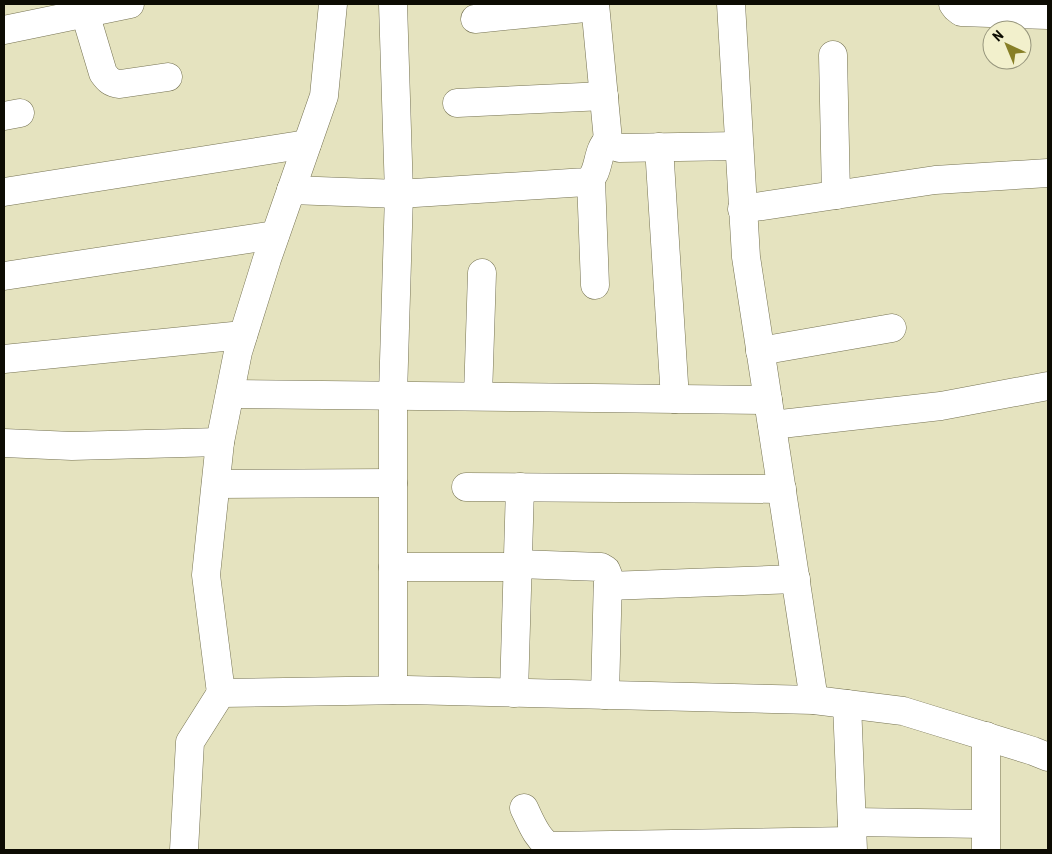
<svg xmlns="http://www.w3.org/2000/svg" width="1052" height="854" viewBox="0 0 1052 854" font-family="'Roboto Condensed',sans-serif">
<rect width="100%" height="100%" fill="#e5e3bf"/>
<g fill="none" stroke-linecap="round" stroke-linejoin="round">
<g stroke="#767353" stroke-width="29">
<g id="minor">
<polyline points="333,4 324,96 267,259 238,352 220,442 206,575 221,693 407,690 814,700 903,711 1033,751 1048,757"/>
<polyline points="393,4 399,194 393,395 393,690"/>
<polyline points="595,4 608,140 612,145 619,148 739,146"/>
<polyline points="731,4 746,257 814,700"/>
<polyline points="953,4 956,8 961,12 1048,15"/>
<path d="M85,13L103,73C108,80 111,83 120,84L168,77"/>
<polyline points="475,19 595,7"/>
<polyline points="4,30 130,4"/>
<polyline points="833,55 836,195"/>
<polyline points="457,103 604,96"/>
<polyline points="4,116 20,113"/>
<polyline points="659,147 675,399"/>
<polyline points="591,180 595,285"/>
<path d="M291,190L399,194L586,182C601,175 595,152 608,140"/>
<polyline points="4,192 307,144"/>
<polyline points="742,209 935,180 1048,173"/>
<polyline points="4,276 275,235"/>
<polyline points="760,351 892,328"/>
<polyline points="4,359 243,335"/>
<polyline points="230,394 768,400"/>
<polyline points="478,396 482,273"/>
<polyline points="772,425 941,406 1048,386"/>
<polyline points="4,443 72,446 220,442"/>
<polyline points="216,484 393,483"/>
<polyline points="466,487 782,489"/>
<polyline points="518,564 601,567 606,570 608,575 605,695"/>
<polyline points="393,567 518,567"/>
<polyline points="608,586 796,579"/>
<polyline points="514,693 520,487"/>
<polyline points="847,704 853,850"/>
<path d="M524,808C530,820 537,840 550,846L852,841"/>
<polyline points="852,822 985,824"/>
<polyline points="184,850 190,742 221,693"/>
<polyline points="986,850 986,736"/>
</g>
</g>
<use href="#minor" stroke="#fff" stroke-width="28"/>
</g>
<rect width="1052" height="854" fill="none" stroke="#0d0c03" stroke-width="10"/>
<g transform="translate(1007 45) rotate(316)"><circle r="24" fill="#f2f0cc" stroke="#96957c"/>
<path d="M0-4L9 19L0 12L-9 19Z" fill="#877f26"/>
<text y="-8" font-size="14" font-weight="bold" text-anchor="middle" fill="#0d0c03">N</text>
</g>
</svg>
